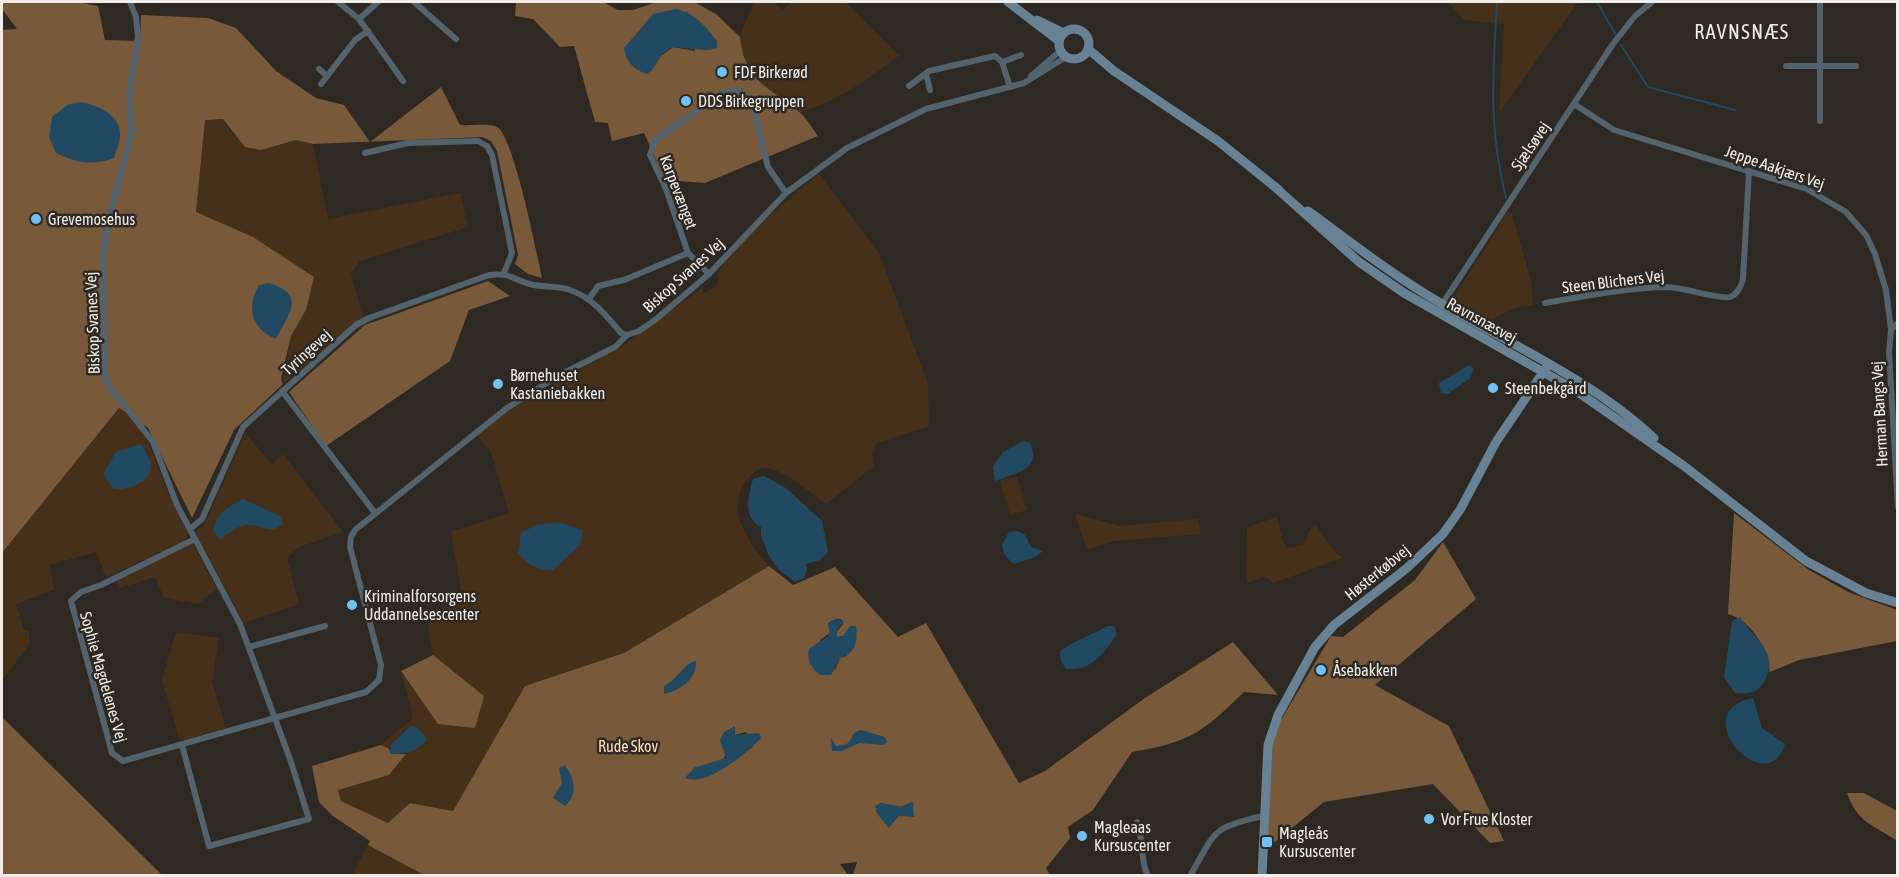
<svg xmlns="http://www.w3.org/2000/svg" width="1899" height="877" viewBox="0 0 1899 877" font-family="'Asap Condensed',sans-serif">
<rect width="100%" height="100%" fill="#2f2923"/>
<g fill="#463019">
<path d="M754,2H774L783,10L791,2H845L898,54L903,53C870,76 839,103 799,112C776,96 735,71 740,37C742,25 751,14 754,2Z"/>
<polygon points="1448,2 1578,2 1499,113 1504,24 1464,20"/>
<polygon points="223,119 229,130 261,150 296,140 313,144 328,219 460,193 468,227 360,261 351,273 363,318 283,384 291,336 306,310 196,212 205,120"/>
<path d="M819,174L879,253L928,384L929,426L877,443L872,452L874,466L826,504C811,493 784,469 766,468C757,467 752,474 747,480C724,510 749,543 769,566L624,653L525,686L453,811L410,803L388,823L341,801L337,790L389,775L406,754L423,745L405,729L389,749L381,745L413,718L401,671L438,724L484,696L433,655L426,613L463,602L451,532L509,513L491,452L476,434L515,406L621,347L703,287V294L717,286C718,282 718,276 719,272C727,249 798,191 819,174Z"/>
<polygon points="1508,212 1512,215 1531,280 1533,305 1514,308 1491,320 1452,300"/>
<path d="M119,408C151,431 154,461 169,495C175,508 182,520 188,533L185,541L106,577L96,552L50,565L54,590L16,604L24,630H29V645L2,680V553Z"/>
<polygon points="245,433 272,464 283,454 343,532 299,547 287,558 299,604 244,623 195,532 205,524"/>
<polygon points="1017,476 1027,510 1010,515 1000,481"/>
<polygon points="1075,514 1120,526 1198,519 1201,534 1114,541 1087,550"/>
<polygon points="1277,517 1283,542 1287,548 1304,545 1309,531 1315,525 1334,551 1343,558 1273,583 1266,577 1246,583 1247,527"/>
<polygon points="193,544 217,589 198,604 164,598 155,577 120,588 117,580"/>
<polygon points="176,632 219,638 212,682 226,728 180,741 162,680"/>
<polygon points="368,845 424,875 352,876"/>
</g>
<g fill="#78593a" fill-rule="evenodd">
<path d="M2,2H77L98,6L105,40L140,41L141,15L208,18L236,28L276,71L316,98L344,105L370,142L441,87L460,125C471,126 488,123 497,127C513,134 537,255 542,278L528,274L515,264L518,255L497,151L491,141L482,137L313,144L296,140L261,150L245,147L223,119L205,120L196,212L253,237L314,277L306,310L291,336L281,379L283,384L234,430L192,518L148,428L119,408L2,553V30L17,29L2,9Z"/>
<path d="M516,2H603L618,10H633L657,2H694L716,14L740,37C745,82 768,86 798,111C806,117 812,128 818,136L705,183L665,180L644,133L612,141L608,123L595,122L574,46L560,47L533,19L515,16ZM687,11L695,51L673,47L661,56Z"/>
<polygon points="488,281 510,296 469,310 450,361 326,446 289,392 365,325"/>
<path d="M1734,513L1809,570L1848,592L1897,610V641L1799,660L1770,672C1768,649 1751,620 1728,614Z"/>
<polygon points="1443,542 1476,599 1375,685 1449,726 1504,841 1490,843 1433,784 1324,802 1266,849 1272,735 1331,636 1343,637 1415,580"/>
<path d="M769,566L793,585L835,567L898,637L926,623L1019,783L1045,771L1145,698L1233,642L1278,695L1244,692C1202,733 1190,742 1132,752L1093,810L1068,827L1070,838L1046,868L1050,875H853L857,862L840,864L848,875H424L368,845L370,841L333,816L319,802L312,766L381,745L389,749L391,754H406L389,775L338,790L341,801L388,823L410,803L453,811L525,686L624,653ZM836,619H841L843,624L835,634L837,637L843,636L847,656L840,658L835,670L820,640L830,633L828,623ZM746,732L753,747C726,765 730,769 694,768L723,760L734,735ZM912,802L888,827L876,811L880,803L901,807Z"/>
<polygon points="433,655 484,696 475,728 438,724 401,671"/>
<polygon points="2,717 162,875 2,875"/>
<path d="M1847,793H1864L1897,811V841C1873,824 1858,824 1847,793Z"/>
</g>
<g fill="#224962">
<path d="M676,9C695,13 705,26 717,41V48C701,54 677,44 669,49C658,55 657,68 647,74C634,70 626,62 624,48L653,14Z"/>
<path d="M80,102C96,105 119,113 120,133C121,141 116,151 114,158C93,166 76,163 56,153L49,137L52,117L67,105Z"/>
<path d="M269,283C307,295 289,312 276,339C251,329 246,307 259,285Z"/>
<polygon points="1469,365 1474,369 1470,378 1448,394 1441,393 1439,383"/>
<path d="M1023,441L1030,443C1043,470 1013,474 995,481L993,466L1003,452Z"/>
<path d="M141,444C144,449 148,455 150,461C156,482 129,490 114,489L103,474L116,452Z"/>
<path d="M764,476L786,488L822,521L828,552L820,560L806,564L807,569L804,578L795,582L778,569L768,554L761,536V527C742,517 748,496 753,479Z"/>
<path d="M243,499L280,516L283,523C271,537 260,523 246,525C236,526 228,534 220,540L213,530C216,513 229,507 243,499Z"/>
<path d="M559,522L583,530L580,545L553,570C536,570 529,565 518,553L521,533L536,525Z"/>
<polygon points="1018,531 1025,535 1031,547 1043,551 1035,557 1013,564 1004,554 1002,545 1009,532"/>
<path d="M1740,617C1754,639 1781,653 1764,682C1756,694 1749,694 1735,693L1724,677L1732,621Z"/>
<path d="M836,619L844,621L837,630V637L843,636L850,626H856C858,640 856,654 840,658L831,675H820C812,669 806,660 809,649L828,636L830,633L828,623Z"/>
<path d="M1107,626H1114L1117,634C1104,653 1092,671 1066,669L1061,661L1060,652C1066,644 1095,634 1107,626Z"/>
<path d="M696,661C697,679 681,690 664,694V686C679,679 682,664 696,661Z"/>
<path d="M1753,698L1762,728L1785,744C1767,803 1683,711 1753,698Z"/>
<path d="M410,726L417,727L427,739C418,752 405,754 390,754L391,745Z"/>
<path d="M735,726V735L759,733L761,738C748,752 706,788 685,778L694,768L726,758L720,740L724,732Z"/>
<path d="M861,730L885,737L887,742L883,745L859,743L842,751H832L831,737L836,746C852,744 847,744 855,732Z"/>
<path d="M565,765C574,778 579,794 565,806L553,798L562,783L559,768Z"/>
<polygon points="913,802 914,817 899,816 889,828 879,816 875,806 880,803 901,807"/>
</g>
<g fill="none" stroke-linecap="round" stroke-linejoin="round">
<g stroke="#224962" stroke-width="2">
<path d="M1497,2C1493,74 1488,127 1506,198"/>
<polyline points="1597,2 1616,35"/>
<polyline points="1621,45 1648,87 1735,110"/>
</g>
<g stroke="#52636e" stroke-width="6">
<polyline points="130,2 136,17 138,37 129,96 132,131 107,227 103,260 105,375 109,386 153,442 177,505 240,624 290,759 309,819 209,846 182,745"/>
<polyline points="338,2 359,19 403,81"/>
<polyline points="414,2 456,39"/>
<polyline points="1820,2 1820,121"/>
<polyline points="359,19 378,2"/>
<polyline points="1002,62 1021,55"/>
<polyline points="1786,66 1856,66"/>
<polyline points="319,69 327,76"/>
<polyline points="926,74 930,90"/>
<polyline points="1031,76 1060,51"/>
<polyline points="321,84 355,40 368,31"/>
<polyline points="909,86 929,71 995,56 1002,62 1010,87"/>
<polyline points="1574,104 1614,130 1807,189 1846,212 1866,235 1875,254 1886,290 1891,330"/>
<polyline points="365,153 408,143 478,141 487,146 492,155 512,253 504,273"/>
<polyline points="709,274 688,253 666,189 650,155 655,140 722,93 739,91 752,102 768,167 786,193"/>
<polyline points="589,299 598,286 624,280 688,253"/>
<path d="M1545,303C1585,296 1626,288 1666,287C1682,287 1721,300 1730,297C1738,294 1741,287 1743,279L1749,171"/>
<polyline points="1441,306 1613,44 1635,16 1652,2"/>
<polyline points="1898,323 1891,330 1889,352 1898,507"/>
<polyline points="282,391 375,513"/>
<path d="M190,529L202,519L243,427L356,325L369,318L489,275C512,272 514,281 534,285C545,287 557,286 567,289C591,296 606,315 621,333L627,335"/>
<polyline points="195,539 101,585 81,592 71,601 112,753 123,761 366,692 379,680 381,665 350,547 351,537 355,530 507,408 558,376 615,347 627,335 639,331 655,320 709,274 786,193 847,148 926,109 1024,83 1066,57"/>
<polyline points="249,647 325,626"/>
<path d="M1137,822C1144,840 1140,862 1148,876"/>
<path d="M1190,876C1216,832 1209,828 1263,816"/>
</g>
<g stroke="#678294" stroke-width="9">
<polyline points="1008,2 1059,41"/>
<polyline points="1037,20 1064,33"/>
<circle cx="1074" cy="44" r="15"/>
<polyline points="1088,49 1114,71 1218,141 1279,190"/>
<polyline points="1275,187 1359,262 1404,293 1575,390 1684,466 1806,561 1866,593 1898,603"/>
<path d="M1308,211C1352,243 1395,277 1442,304C1514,346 1593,381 1654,438"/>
<polyline points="1262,876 1268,745 1278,715 1315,647 1334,625 1407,568 1443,534 1460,510 1496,442 1546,368"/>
</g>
</g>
<g fill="#71c1f5" stroke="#2f2923" stroke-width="2">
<circle cx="722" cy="72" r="6"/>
<circle cx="686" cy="101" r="6"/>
<circle cx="36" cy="219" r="6"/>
<circle cx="498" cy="384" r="6"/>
<circle cx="1493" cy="388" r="6"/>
<circle cx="352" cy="605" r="6"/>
<circle cx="1321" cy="670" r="6"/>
<circle cx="1429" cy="819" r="6"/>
<circle cx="1082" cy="836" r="6"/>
<rect x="1261" y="836" width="12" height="12" rx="3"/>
</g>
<g text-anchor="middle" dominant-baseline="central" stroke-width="5" stroke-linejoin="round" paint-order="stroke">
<g font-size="16" fill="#f0ece8" stroke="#2f2923" text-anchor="start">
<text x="734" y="72">FDF Birkerød</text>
<text x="698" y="101">DDS Birkegruppen</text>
<text x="48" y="219">Grevemosehus</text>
<text x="510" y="375">Børnehuset<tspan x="510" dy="18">Kastaniebakken</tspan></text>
<text x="1505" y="388">Steenbekgård</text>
<text x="364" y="596">Kriminalforsorgens<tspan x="364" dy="18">Uddannelsescenter</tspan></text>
<text x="1333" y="670">Åsebakken</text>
<text x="1441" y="819">Vor Frue Kloster</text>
<text x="1094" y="827">Magleaas<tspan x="1094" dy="18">Kursuscenter</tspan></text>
<text x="1279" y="833">Magleås<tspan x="1279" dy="18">Kursuscenter</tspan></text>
</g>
<g font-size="16" fill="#f0ece8" stroke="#2f2923">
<text transform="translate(1530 146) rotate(-56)">Sjælsøvej</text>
<text transform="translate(1775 167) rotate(19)">Jeppe Aakjærs Vej</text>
<text transform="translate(679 192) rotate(69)">Karpevænget</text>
<text transform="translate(683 275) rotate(-42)">Biskop Svanes Vej</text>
<text transform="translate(1613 281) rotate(-7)">Steen Blichers Vej</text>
<text transform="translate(1482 320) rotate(29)">Ravnsnæsvej</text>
<text transform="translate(92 323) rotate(-92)">Biskop Svanes Vej</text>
<text transform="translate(306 352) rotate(-42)">Tyringevej</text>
<text transform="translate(1879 414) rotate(-93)">Herman Bangs Vej</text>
<text transform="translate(1377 572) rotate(-39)">Høsterkøbvej</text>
<text transform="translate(104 677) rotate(74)">Sophie Magdelenes Vej</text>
</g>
<g font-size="16" fill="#feddbe" stroke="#2f2923">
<text x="628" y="746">Rude Skov</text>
</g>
<g font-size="20" letter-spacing="1.5" fill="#f0ece8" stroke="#2f2923">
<text x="1742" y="31">RAVNSNÆS</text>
</g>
</g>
<rect width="1899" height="877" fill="none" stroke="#f0ece8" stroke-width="6"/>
</svg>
